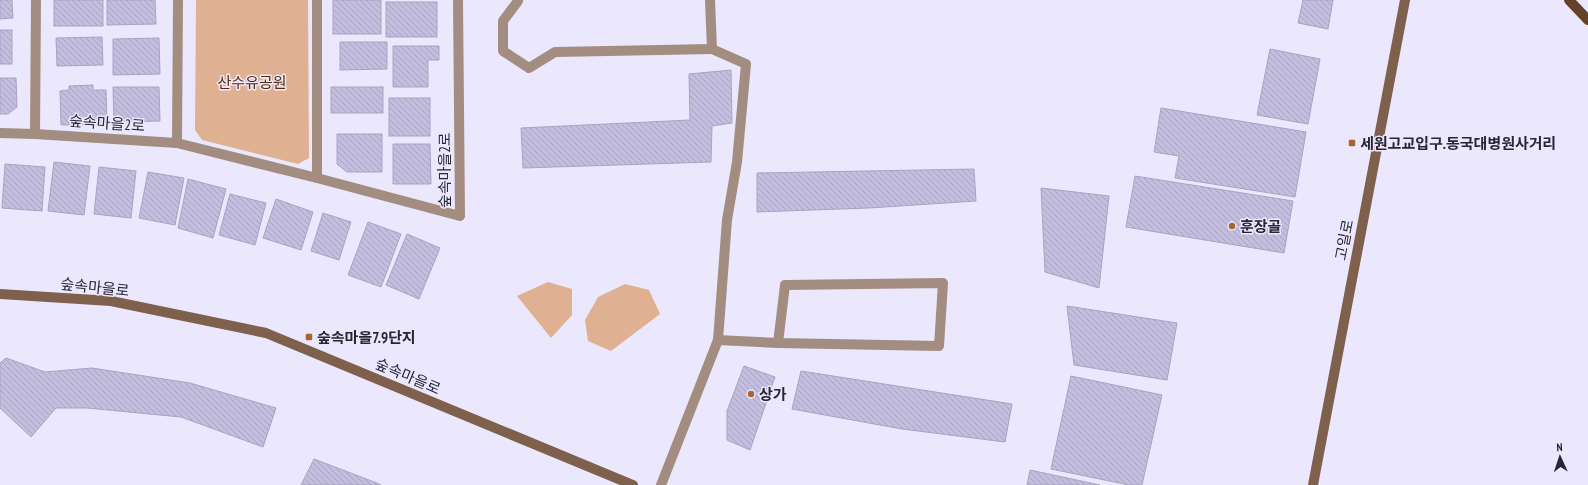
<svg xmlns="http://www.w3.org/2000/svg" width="1588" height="485" viewBox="0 0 1588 485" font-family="'PT Sans Narrow','Noto Sans KR',sans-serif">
<defs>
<pattern id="building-back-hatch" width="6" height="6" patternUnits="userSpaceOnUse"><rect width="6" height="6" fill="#c3bedf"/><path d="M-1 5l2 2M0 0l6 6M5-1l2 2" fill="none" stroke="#a8a3c0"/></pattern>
</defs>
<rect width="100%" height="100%" fill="#ebe8fd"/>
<g fill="#dfb092">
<polygon points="196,0 308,0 309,158 298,164 202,140 195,130"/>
<polygon points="548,282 572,289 572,315 551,338 517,296"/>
<polygon points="625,284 649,290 660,314 611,351 588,341 585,320 598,297"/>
</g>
<g fill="url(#building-back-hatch)" stroke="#a8a3c3">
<polygon points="0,0 12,0 13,18 0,19"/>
<rect x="54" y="0" width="49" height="26"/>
<polygon points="107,0 155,0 156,24 107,25"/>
<rect x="333" y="0" width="48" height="34"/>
<polygon points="1303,0 1333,0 1328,29 1298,23"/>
<rect x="386" y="2" width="51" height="35"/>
<rect x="0" y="30" width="12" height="34"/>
<polygon points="102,37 103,65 57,66 56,38"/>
<polygon points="159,38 160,74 113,75 113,39"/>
<polygon points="340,42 387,42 387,69 340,70"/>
<polygon points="393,46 439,46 439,60 428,60 428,87 393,87"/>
<polygon points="1270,49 1320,59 1308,124 1257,115"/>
<polygon points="731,70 732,123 712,126 711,162 523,168 521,128 690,120 689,74"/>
<polygon points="0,78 16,78 17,107 8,114 0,114"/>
<polygon points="93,85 93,90 106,90 107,124 61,125 60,91 69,90 69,86"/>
<polygon points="113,87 159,87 160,121 114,122"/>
<rect x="331" y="87" width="52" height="26"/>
<rect x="389" y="98" width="41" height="38"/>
<polygon points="1161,108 1306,132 1295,197 1175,178 1179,156 1154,152"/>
<polygon points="337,134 382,134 382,172 347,172 337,164"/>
<polygon points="393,144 430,144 431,184 393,184"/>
<polygon points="54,162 90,166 84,215 48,211"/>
<polygon points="5,164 45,167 42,211 2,208"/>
<polygon points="99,167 136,171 131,218 94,214"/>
<polygon points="974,169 976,201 869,208 757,212 757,173"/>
<polygon points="148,172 184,178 175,225 139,218"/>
<polygon points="1135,176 1293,201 1284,253 1126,227"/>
<polygon points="188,179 226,189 213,238 178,228"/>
<polygon points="1041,188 1109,196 1099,288 1045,272"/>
<polygon points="230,194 266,203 255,245 219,235"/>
<polygon points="276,199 313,212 301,250 263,238"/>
<polygon points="323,213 351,222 339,260 311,251"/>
<polygon points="368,222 401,234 381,287 348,275"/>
<polygon points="407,234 440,248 419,299 386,285"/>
<polygon points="1067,306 1177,323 1167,380 1074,365"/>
<polygon points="6,358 45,372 92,368 190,383 276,408 263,447 181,417 87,408 56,408 31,437 0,408 0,363"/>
<polygon points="744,366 775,377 750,450 727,440 727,411"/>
<polygon points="801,371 1012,404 1005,442 902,429 792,409"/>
<polygon points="1071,376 1162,395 1142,485 1129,485 1051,469"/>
<polygon points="314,459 377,483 381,485 301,485"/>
<polygon points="1030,470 1100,485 1027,485"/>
</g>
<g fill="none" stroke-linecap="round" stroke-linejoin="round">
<g stroke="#a28d80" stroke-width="10">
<polyline points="518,1 503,21 503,51 529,68 555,52 712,49"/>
<polyline points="718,340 778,343 939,346 943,283 785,285 778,343"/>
<polyline points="661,485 718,340 727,220 737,162 746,64 712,49 710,0"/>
</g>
<g stroke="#a28d80" stroke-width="10">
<polyline points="0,133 35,134 177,143 317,178 460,216 458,0"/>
<polyline points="35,134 36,0"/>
<polyline points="177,143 178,0"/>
<polyline points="317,178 317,0"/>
</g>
<g stroke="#7e604d" stroke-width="10">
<polyline points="0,294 111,301 266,333 633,485"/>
<polyline points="1313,485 1405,0"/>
</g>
<polyline stroke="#644129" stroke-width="10" points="1569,0 1588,20"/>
</g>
<g fill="#a86433" stroke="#ebe8fd" stroke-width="1.5">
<rect x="1348" y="139" width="8" height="8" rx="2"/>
<circle cx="1232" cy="226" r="4"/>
<rect x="305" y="333" width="8" height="8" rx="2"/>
<circle cx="751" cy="394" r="4"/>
</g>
<g text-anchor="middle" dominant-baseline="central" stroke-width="3" stroke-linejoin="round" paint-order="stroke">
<g font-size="15" fill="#592c06" stroke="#ebe8fd">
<text x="252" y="82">산수유공원</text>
</g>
<g font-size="15" fill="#282633" stroke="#ebe8fd">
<text transform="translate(107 123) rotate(4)">숲속마을2로</text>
<text transform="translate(444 170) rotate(-90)">숲속마을2로</text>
<text transform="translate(1344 240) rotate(-79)">고일로</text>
<text transform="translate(95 287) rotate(6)">숲속마을로</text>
<text transform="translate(408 376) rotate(23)">숲속마을로</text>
</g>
<g font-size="15" font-weight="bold" fill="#282633" stroke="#ebe8fd" text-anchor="start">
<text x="1360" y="143">세원고교입구.동국대병원사거리</text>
<text x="1240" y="226">훈장골</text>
<text x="317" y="337">숲속마을7.9단지</text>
<text x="759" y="394">상가</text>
</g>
</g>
<g transform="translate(1560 457) rotate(357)" stroke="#ebe8fd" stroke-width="3" paint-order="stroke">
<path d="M0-3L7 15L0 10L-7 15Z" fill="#282633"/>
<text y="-6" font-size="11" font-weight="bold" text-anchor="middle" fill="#282633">N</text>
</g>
</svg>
